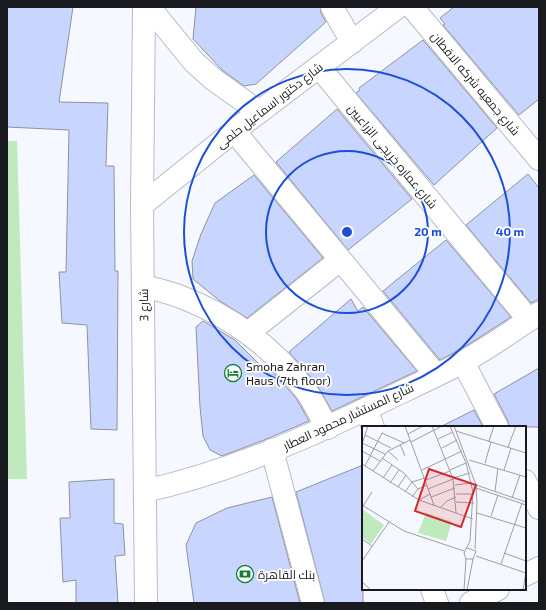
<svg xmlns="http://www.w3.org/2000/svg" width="546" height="610" viewBox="0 0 546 610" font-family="'Exo 2',Cairo,sans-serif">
<rect width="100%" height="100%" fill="#f6f8ff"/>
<polygon fill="#c1e9be" points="7,141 17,141 27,479 7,479"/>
<g fill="#c8d5ff" stroke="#8f939e">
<polygon points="7,7 73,7 59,102 108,103 106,166 114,166 115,271 118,271 117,430 91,429 87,325 62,323 59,272 66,272 69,130 7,127"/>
<polygon points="196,7 320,7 321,13 326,22 256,84 244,86 222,70 193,39"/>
<polygon points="454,7 539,7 539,99 519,115 443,25 445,24 440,18"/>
<polygon points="423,40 497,128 434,185 356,93 360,90 359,88"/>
<polygon points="337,109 412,199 348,250 276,162"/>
<polygon points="528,174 539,188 539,299 531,303 466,225"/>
<polygon points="254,175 323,258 247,318 220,301 193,279 192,261 201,234 215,203"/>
<polygon points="446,240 511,317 466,346 440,360 383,291"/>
<polygon points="351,299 358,311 363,307 417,371 332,411 316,383 289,352"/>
<polygon points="203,321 235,340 267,372 270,369 271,370 296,398 309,421 264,440 222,456 210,450 203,436 200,407 196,327"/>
<polygon points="539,368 539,427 509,427 508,421 494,394"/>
<polygon points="474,410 483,427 440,427"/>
<polygon points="363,465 363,603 325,603 296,492"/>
<polygon points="114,479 114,523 123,524 125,555 115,556 118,603 76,603 76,580 63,582 60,518 70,518 69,482"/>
<polygon points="272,497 300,603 194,603 186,545 196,523 227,508"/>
</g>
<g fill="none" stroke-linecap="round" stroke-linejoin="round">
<g stroke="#b8bcc7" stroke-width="24">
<g id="street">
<polyline points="144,7 142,205 146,603"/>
<polyline points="149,7 194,62 213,79 259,112"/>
<polyline points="332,7 352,42"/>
<polyline points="412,7 539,159"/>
<polyline points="319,67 529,320"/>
<polyline points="234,131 436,375"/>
<polyline points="142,205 234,131 398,7"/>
<path d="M143,286C155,289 169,292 181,297C230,316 274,348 306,391C314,402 320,416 328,428"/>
<polyline points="248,333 340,260"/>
<polyline points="463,362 497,427"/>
<polyline points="366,409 373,427"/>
<polyline points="272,450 313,603"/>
<polyline points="525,481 539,508"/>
<path d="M145,491C229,472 309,437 387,399C412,387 438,375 463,362C488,348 516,329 539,313"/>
<polyline points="432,589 437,603"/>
</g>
</g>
<g stroke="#b8bcc7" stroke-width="24">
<g id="secondary">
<polyline points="525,575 539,568"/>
<polyline points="471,603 498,589"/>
</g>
</g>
<use href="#street" stroke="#fff" stroke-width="22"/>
<use href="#secondary" stroke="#fff" stroke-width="22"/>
</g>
<g fill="none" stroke="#1d4ed8" stroke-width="2">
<circle cx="347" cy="232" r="81"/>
<circle cx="347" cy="232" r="163"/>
</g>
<defs>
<g id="hotel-ring" transform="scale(0.9)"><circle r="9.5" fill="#fff" stroke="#128037" stroke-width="1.5"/><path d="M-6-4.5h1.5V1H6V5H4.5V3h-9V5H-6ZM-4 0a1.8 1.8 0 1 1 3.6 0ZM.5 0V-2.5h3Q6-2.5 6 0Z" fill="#128037"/></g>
<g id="bank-ring" transform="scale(0.9)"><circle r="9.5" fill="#fff" stroke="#128037" stroke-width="1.5"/><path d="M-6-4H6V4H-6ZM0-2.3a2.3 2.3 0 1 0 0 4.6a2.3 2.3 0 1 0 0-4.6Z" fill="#128037"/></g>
</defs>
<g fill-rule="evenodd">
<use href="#hotel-ring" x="233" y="373"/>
<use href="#bank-ring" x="245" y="574"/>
</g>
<g text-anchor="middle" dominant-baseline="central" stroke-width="3.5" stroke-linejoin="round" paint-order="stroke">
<g font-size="12" fill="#191a1e" stroke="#fff">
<text transform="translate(476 83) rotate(50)">شارع جمعيه شركه الاقطان</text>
<text transform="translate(269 105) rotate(-38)">شارع دكتور اسماعيل حلمى</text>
<text transform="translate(393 156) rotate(50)">شارع عماره خريجى الزراعيين</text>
<text transform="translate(143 305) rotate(-91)">شارع 3</text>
<text transform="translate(348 416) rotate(-25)">شارع المستشار محمود العطار</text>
</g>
<g font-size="12" fill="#191a1e" stroke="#fff" text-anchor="start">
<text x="246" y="366">Smoha Zahran<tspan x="246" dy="14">Haus (7th floor)</tspan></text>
<text x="258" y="574">بنك القاهرة</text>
</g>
</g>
<g transform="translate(362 426)">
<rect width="164" height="164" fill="#f6f8ff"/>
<path d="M0,83L22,99L9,118L0,111ZM64,87L90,96L84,115L56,107Z" fill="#c1e9be"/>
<path fill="none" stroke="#9e9fa5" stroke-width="1" d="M43,0L72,79M70,0L91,53L94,87M88,0L104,37L111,66L108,115L102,127L104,133H111L114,125L105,122M92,0L114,59L115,77L113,123M94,5L164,27M46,8L61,0M3,9L29,22M76,13L91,6M127,15L132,0M49,16L80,0M0,17L23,28M0,18L6,0M38,18L43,30M146,21L154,0M80,22L95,14M0,25L18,35M26,25L36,34M20,32L42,47L56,63M107,34L164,51M123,37L129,16M0,38L57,74L111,93M3,40L20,7L42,17M60,44L100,25M88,44L104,37M142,44L149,22M11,45L26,25L48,14M21,52L30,39M91,52L108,47M64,54L88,45M50,56L63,52M28,57L37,44M93,59L110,57M114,59L164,76M36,61L44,49M114,62L164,79M66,63L91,53M133,65L136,42M43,66L50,56M94,68H111M50,71L56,63L65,59M69,71L93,62M150,72L158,49M57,74L68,68M94,76L112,77M0,79L42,105L102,125M1,80L10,66M78,82L85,75L94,71M115,87L164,102M129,90L136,69M0,113L10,120M142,127L164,135M114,130L164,147M0,135L27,96M139,138L160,77M0,156L9,164M102,164L104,133M105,164L111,133M161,164L164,146"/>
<path fill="#d62828" fill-opacity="0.15" stroke="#d62828" stroke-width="2" d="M67,43L114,59L99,101L53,85Z"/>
<rect width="164" height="164" fill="none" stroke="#191a1e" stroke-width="2"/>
</g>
<circle cx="347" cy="232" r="6" fill="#1d4ed8" stroke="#fff" stroke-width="2"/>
<g font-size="12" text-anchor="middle" font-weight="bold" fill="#1d4ed8" stroke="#fff" stroke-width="3.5" stroke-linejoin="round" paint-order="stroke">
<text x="428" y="236">20 m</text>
<text x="510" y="236">40 m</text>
</g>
<rect width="546" height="610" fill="none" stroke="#191a1e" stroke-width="16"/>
</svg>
